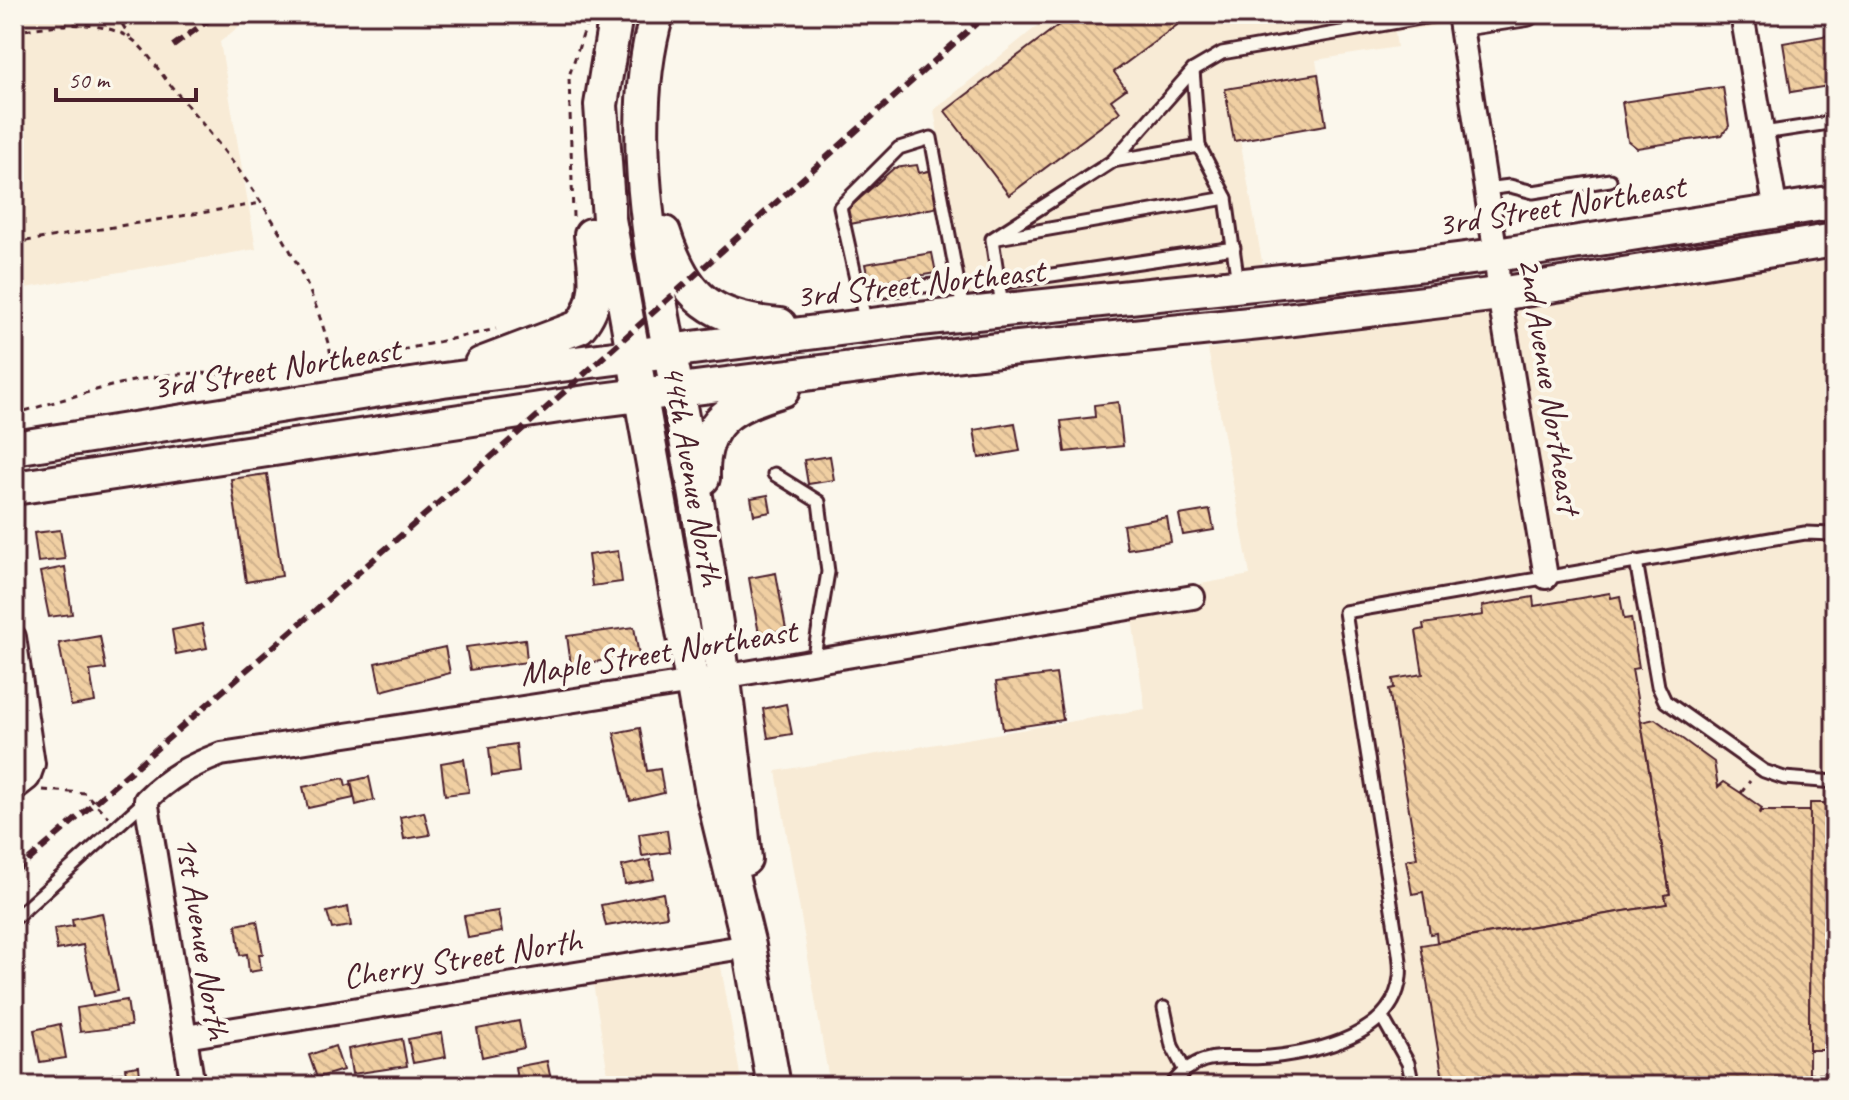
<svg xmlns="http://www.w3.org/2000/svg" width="1849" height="1100" viewBox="0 0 1849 1100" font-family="Caveat,sans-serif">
<defs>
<pattern id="building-back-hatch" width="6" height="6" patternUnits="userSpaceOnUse" patternTransform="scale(2)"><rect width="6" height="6" fill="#f0cfa2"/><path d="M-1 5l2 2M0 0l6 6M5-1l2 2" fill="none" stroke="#cfb18c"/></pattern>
</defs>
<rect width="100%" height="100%" fill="#fbf7ec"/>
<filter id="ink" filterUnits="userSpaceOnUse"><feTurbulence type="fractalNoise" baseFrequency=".0125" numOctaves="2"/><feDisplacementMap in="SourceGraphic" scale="16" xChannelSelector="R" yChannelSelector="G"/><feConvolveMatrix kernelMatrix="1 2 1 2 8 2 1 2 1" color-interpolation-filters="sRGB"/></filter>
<g filter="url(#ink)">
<g fill="#f8ebd6">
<polygon points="14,14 254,14 220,42 256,249 14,290"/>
<polygon points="1052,14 1439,14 1441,25 1395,32 1397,47 1316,60 1326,125 1240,140 1264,272 966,299 934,110"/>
<polygon points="1835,260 1835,1086 830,1086 776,771 1145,709 1129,597 1250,575 1208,349 1455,317"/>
<polygon points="716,938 742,1086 610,1086 589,959"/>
</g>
<g fill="url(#building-back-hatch)" stroke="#4a1f2b" stroke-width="2">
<polygon points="1073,14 1225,14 1184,20 1114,72 1126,89 1111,100 1120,112 1009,195 945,111"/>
<polygon points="1835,34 1835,85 1791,92 1783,43"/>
<polygon points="1318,74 1326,125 1234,141 1225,89"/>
<polygon points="1723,87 1729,126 1722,135 1637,148 1628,141 1622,102"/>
<polygon points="917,165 919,173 933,170 939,207 850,224 848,209 894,168"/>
<polygon points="932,253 936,273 869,284 865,264"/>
<polygon points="1118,402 1123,446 1065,452 1061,421 1095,417 1094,405"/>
<polygon points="1015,423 1020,451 979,458 974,430"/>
<polygon points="830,456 834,480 808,484 804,460"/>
<polygon points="267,474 282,576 246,582 231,479"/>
<polygon points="768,495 771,512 754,515 751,498"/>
<polygon points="1210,510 1214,530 1183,535 1179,515"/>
<polygon points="1167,517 1171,542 1127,549 1123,525"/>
<polygon points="60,530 65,559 38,562 34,533"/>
<polygon points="618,551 622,582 592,586 588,555"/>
<polygon points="65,567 72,614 49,617 40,572"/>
<polygon points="776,573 786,630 759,634 749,578"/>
<polygon points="1610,593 1611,598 1620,596 1624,619 1631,618 1639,668 1632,669 1670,894 1665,895 1667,904 1437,942 1436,933 1430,934 1423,892 1412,894 1406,860 1417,858 1389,689 1394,688 1393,679 1423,674 1416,631 1424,629 1423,624 1483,615 1482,606 1533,597 1534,606"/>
<polygon points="202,624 207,648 176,654 172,630"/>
<polygon points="634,627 639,656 571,665 567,636"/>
<polygon points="100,636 106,669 90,671 95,702 71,706 59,643"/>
<polygon points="525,639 527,662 470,670 466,647"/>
<polygon points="445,647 450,673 381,691 375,663"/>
<polygon points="1056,674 1063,720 1003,729 996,682"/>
<polygon points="786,704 792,734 768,738 763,709"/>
<polygon points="1655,719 1714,762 1718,787 1724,782 1741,793 1762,808 1759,815 1762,811 1810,811 1809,1074 1835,1074 1835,1086 1444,1086 1421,945 1667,904 1665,895 1670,894 1641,722"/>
<polygon points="640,728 647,771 660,769 664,793 630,801 614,733"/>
<polygon points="516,744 519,772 492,776 489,748"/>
<polygon points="464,759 469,792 445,795 441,763"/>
<polygon points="369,777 374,800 356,805 351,781"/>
<polygon points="344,778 346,786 351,784 354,798 308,808 303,787"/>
<polygon points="1810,803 1835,803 1835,1050 1809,1050"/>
<polygon points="424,812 430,835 404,839 400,817"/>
<polygon points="667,830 670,852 642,856 639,834"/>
<polygon points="650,860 654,879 625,884 622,866"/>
<polygon points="663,893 667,916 606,926 601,905"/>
<polygon points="348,907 351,926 332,929 327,912"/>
<polygon points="498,911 502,932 468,938 464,916"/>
<polygon points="102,913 118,991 94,996 83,945 57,950 54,929 73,926 72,919"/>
<polygon points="257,921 263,954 259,954 261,970 249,972 247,954 240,955 236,925"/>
<polygon points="127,1000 131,1026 80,1032 77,1008"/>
<polygon points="519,1021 524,1048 482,1057 477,1029"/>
<polygon points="60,1024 66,1058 40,1062 34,1030"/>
<polygon points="442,1033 446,1057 413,1063 408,1039"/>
<polygon points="402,1039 407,1066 352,1074 348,1049"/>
<polygon points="335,1046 343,1070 317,1078 309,1055"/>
<polygon points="547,1061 552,1085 518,1086 515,1067"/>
<polygon points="139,1066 141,1086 114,1086 113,1074 126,1073 125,1068"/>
</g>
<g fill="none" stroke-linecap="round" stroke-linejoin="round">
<g stroke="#4a1f2b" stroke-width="17">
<g id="service">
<polyline points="1193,70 1199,146 1226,198 1238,283"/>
<polyline points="1763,133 1835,122"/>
<polyline points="1113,161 1199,146"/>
<polyline points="1486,189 1510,186 1533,192 1610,180"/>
<polyline points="998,238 1226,198"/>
<polyline points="998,283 1234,248"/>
<polyline points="860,294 957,282"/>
<polyline points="1002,306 992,239 1113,161 1193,70 1222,53 1443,14"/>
<polyline points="866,324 840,207 899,148 931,138 963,310"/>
<polyline points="774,474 819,502 828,572 813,662"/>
<polyline points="1636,561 1658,686 1665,701 1764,771 1784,778 1835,782"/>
<polyline points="14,919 146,800"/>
<polyline points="1164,1008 1172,1046 1184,1069"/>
<polyline points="1382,1017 1408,1063 1413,1086"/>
<path d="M1171,1086C1200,1046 1228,1061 1270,1057C1318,1052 1394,1035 1400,977C1402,961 1397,944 1395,928L1345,612L1805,533L1835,534"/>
</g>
</g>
<g stroke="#4a1f2b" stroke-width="28">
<g id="minor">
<polyline points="1459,14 1496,255 1499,294 1546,577"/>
<polyline points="1742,14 1776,212"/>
<polyline points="1461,24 1527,14"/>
<polyline points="14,637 33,764 28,778 14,789"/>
<polyline points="185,1037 749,946"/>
<path d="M193,1086L146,800C169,777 190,766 221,754L693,682L1193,597"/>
</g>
</g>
<g stroke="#4a1f2b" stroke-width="38">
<g id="secondary">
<polyline points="616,14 601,105 609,219 712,793 749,946 774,1086"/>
<path d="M657,14C619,145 663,307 686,439C711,578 731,718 745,859"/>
<path d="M664,233C685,299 712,319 780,325"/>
<path d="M481,364L579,327C603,299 595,269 591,235"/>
<polyline points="14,448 443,380 910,320 1339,275 1496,255 1835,202"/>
<path d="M703,478C701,420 733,405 783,390"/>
<polyline points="14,488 593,401 970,353 1269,322 1499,294 1835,240"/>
</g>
</g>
<g stroke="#4a1f2b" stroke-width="3" stroke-dasharray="6 6" stroke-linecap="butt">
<polyline points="116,14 130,37"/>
<path d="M14,32C50,25 92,18 127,36C144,45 159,72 171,86C244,172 312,259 335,372"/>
<polyline points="573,217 569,76 588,20"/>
<polyline points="14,243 262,203"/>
<path d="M14,414C68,399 124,378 181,374C216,371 250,378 285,376L496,329"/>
<polyline points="43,790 85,793 108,817"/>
<polyline points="1741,793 1750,781"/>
</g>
<use href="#service" stroke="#fbf7ec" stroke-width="11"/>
<use href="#minor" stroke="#fbf7ec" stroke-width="22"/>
<use href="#secondary" stroke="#fbf7ec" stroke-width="32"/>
<g stroke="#4a1f2b" stroke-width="6" stroke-dasharray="12 6" stroke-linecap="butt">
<polyline points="173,46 217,14"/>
<polyline points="14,873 507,443 987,14"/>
</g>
</g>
</g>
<g text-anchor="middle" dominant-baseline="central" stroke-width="8" stroke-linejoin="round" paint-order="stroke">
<g font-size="34" fill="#4a1f2b" stroke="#fbf7ec">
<text transform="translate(1561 205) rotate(-9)">3rd Street Northeast</text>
<text transform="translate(920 283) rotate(-6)">3rd Street Northeast</text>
<text transform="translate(276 368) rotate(-9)">3rd Street Northeast</text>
<text transform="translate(1550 385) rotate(81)">2nd Avenue Northeast</text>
<text transform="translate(693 475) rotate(80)">44th Avenue North</text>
<text transform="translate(658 652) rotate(-9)">Maple Street Northeast</text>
<text transform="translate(203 938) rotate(81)">1st Avenue North</text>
<text transform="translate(462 958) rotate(-9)">Cherry Street North</text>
</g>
</g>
<rect width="1849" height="1100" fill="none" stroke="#fbf7ec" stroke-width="48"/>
<rect x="24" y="24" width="1801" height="1052" fill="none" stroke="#4a1f2b" stroke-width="3" filter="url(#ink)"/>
<path d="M56 88v12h140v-12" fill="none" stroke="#4a1f2b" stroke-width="4"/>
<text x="68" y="88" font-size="24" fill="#4a1f2b" stroke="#fbf7ec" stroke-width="6" paint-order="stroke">50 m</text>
</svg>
